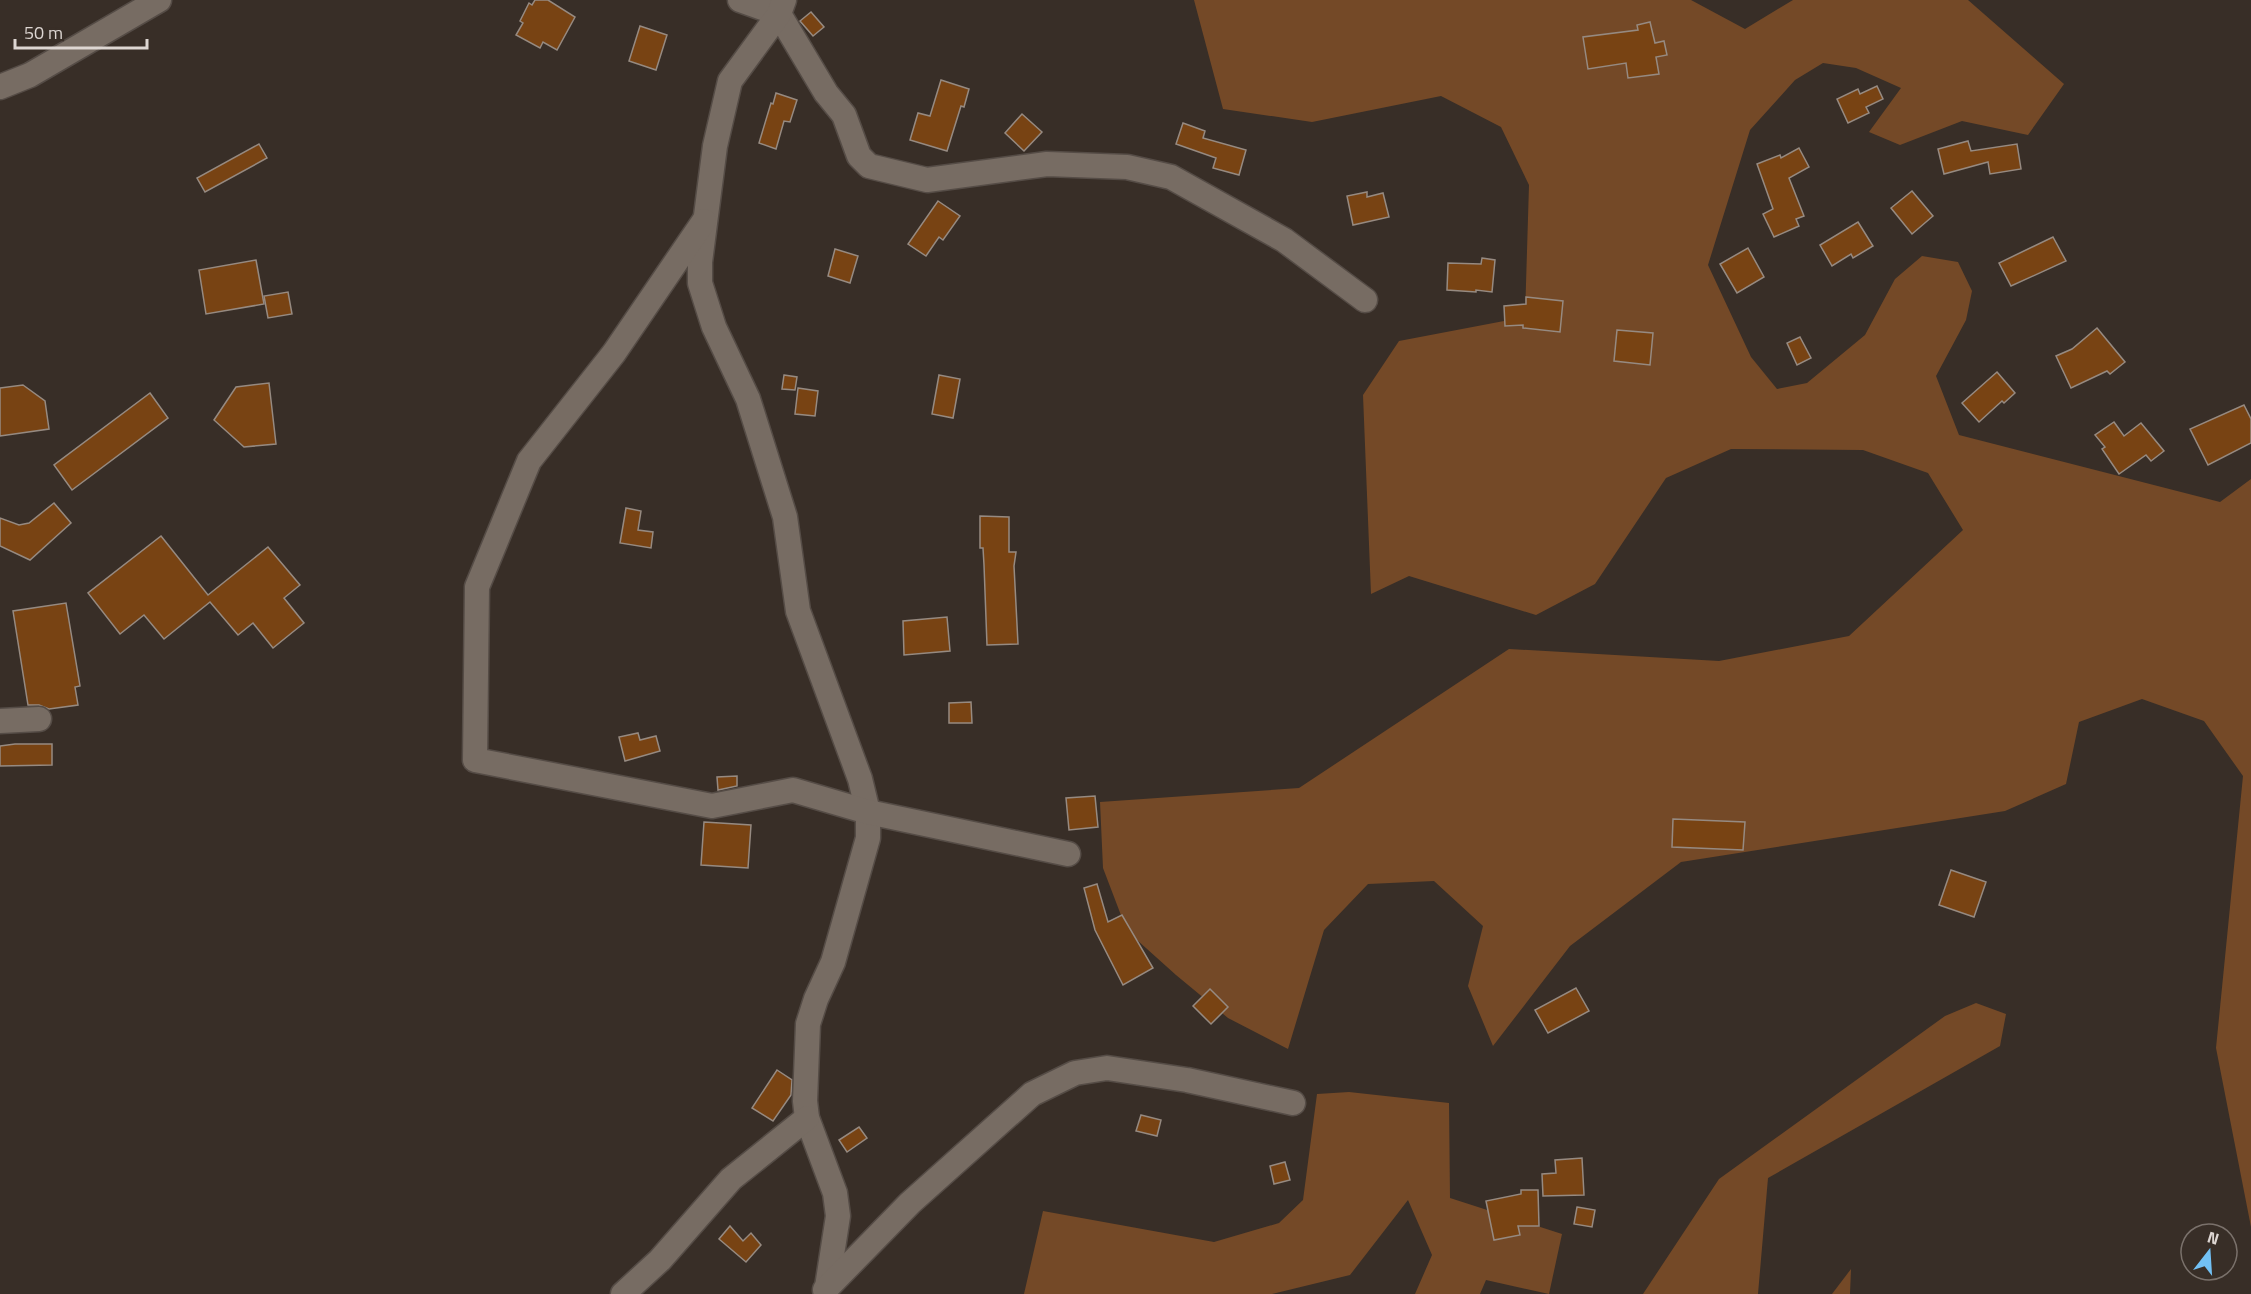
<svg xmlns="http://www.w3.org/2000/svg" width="2251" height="1294" viewBox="0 0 2251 1294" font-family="'Titillium Web',sans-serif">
<rect width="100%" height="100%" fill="#382e27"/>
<g fill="#744927">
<polygon points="1194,0 1691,0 1745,29 1793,0 1968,0 2064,84 2028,135 1962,121 1900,145 1869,132 1901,88 1856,68 1823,63 1795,80 1750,130 1708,265 1751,357 1777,389 1807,383 1865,335 1895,279 1922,256 1958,262 1972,291 1966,320 1936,376 1959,435 2220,502 2251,479 2251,1227 2216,1048 2243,776 2204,721 2142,699 2079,722 2066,784 2005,811 1681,862 1570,946 1493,1046 1468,986 1483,926 1434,881 1368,884 1324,930 1288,1049 1228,1018 1176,975 1127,931 1103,868 1100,802 1299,788 1509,649 1719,661 1849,636 1963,530 1928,473 1863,450 1731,449 1666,478 1595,584 1536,615 1409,576 1371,594 1363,395 1399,341 1525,317 1529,185 1501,127 1441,96 1312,122 1223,109"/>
<polygon points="1976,1003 2006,1014 2000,1046 1768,1178 1758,1294 1643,1294 1719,1179 1945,1016"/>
<polygon points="1349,1092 1449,1103 1450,1198 1562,1234 1549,1294 1486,1280 1480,1294 1415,1294 1432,1255 1408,1200 1350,1275 1272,1294 1024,1294 1043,1211 1214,1242 1279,1223 1303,1200 1317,1094"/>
<polygon points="1851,1269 1850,1294 1832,1294"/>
</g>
<g fill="#784313" stroke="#968a81" stroke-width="1.5">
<polygon points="535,0 548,0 575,17 557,50 543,42 540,48 516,35 523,23 520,21 529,3 532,5"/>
<polygon points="811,12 824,27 813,36 800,21"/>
<polygon points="1650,22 1655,43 1664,41 1667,55 1656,57 1659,74 1628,78 1626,63 1588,69 1583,37 1638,30 1637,25"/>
<polygon points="640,26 667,35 656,70 629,61"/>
<polygon points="941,80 969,89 964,107 961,106 947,151 910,140 918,113 930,116"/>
<polygon points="1877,86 1883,99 1866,107 1869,113 1848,123 1837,99 1858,89 1860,94"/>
<polygon points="776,93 797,100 790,122 784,121 776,149 759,143 771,103 773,104"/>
<polygon points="1022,114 1042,132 1024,151 1005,133"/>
<polygon points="1183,123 1205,131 1203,138 1246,150 1239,175 1213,168 1216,158 1176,144"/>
<polygon points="1968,141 1971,151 2017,144 2021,169 1990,174 1988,162 1944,174 1938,149"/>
<polygon points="259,144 267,158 205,192 197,178"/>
<polygon points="1799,148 1809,167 1789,178 1804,216 1796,219 1799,226 1774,237 1763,214 1773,209 1757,164 1780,155 1781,158"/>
<polygon points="1912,191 1933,216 1912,234 1891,208"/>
<polygon points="1367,192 1367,197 1383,193 1389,217 1353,225 1347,196"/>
<polygon points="938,201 960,216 943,240 939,237 926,256 908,244"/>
<polygon points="1858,222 1873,246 1853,258 1851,254 1832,266 1820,245"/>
<polygon points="2053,237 2066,261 2011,286 1999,263"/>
<polygon points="1748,248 1764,277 1737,293 1720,264"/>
<polygon points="835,249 858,256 850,283 828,276"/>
<polygon points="1482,258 1495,260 1492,292 1476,290 1476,292 1447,290 1448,263 1481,264"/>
<polygon points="256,260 264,304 206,314 199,270"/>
<polygon points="288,292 292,314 268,318 264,296"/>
<polygon points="1526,297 1563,301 1560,332 1523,328 1523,325 1505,326 1504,306 1526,304"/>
<polygon points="2097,328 2125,362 2110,374 2107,371 2071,388 2056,356 2072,349"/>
<polygon points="1617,330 1653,333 1650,365 1614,361"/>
<polygon points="1800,337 1811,358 1797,365 1787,343"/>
<polygon points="1997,372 2015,393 2004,403 2002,401 1979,422 1962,403"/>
<polygon points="784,375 797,377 795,390 782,389"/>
<polygon points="939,375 960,379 953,418 932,414"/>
<polygon points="269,383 276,444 244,447 214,420 236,387"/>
<polygon points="23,385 45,401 49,429 0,436 0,388"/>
<polygon points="798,388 818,391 815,416 795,414"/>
<polygon points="150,393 168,418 72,490 54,465"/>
<polygon points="2244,405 2251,419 2251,443 2208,465 2190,429"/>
<polygon points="2114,422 2124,436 2141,423 2164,451 2151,461 2146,455 2119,474 2102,449 2105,447 2095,435"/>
<polygon points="54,503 71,523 30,560 0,546 0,518 19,525 29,523"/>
<polygon points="626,508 641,511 638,530 653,532 651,548 620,543"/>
<polygon points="980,516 1009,517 1009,552 1016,552 1014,566 1018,644 987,645 984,565 983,548 980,548"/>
<polygon points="161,536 208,595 268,547 300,585 284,598 304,623 273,648 253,623 238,635 210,602 164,639 144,615 120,634 88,593"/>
<polygon points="66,603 80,686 75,687 78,705 49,709 39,705 28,705 13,611"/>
<polygon points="947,617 950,651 904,655 903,621"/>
<polygon points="971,702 972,723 949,723 949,703"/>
<polygon points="638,733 640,740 656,736 660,751 625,761 619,737"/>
<polygon points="15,744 52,744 52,765 0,766 0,746"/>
<polygon points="737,776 737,786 718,790 717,777"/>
<polygon points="1095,796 1098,827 1069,830 1066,798"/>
<polygon points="1673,819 1745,822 1743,850 1672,847"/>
<polygon points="704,822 751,825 748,868 701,865"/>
<polygon points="1951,870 1986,882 1974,917 1939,905"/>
<polygon points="1097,884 1108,922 1122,915 1153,968 1123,985 1095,930 1084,888"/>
<polygon points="1576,988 1589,1011 1548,1033 1535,1010"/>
<polygon points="1210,989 1228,1007 1211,1024 1193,1006"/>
<polygon points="777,1070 792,1080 791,1095 773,1121 752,1108"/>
<polygon points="1141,1115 1161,1120 1157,1136 1136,1131"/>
<polygon points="859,1127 867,1138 847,1152 839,1140"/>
<polygon points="1582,1158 1584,1195 1543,1196 1542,1174 1556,1173 1555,1160"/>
<polygon points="1285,1162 1290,1180 1274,1184 1270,1166"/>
<polygon points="1521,1190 1538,1190 1539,1226 1518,1226 1520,1235 1494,1240 1486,1201 1521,1194"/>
<polygon points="1577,1207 1595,1210 1592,1227 1574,1224"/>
<polygon points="730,1226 743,1241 751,1233 761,1245 746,1262 719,1239"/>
</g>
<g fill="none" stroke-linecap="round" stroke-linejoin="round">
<g stroke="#554c46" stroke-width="27">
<g id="minor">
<polyline points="740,0 779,14 826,93 844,115 859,156 869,166 927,180 1047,164 1127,167 1171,177 1284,240 1365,300"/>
<polyline points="784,0 779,14 730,81 715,146 700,262 700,283 714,327 748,399 785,517 798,611 860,779 868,812 868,838 833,962 816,999 808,1024 805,1101 807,1118 835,1193 838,1216 827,1287"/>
<polyline points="0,87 30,75 159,0"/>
<polyline points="704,221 614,353 529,461 477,587 475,760 712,806 793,790 868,812 1068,854"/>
<polyline points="0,721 39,719"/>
<polyline points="825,1290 910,1203 1032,1094 1075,1073 1107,1068 1187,1080 1293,1103"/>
<polyline points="623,1294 660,1260 731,1179 807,1118"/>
</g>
</g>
<use href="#minor" stroke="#776c63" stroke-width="24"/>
</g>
<g transform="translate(2209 1252) rotate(17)"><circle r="28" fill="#382e27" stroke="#7a716b" stroke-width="1.5"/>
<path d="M0-4.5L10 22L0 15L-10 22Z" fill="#72c1f5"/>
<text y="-9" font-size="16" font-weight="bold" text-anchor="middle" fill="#ddd6d2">N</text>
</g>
<path d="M15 39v9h132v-9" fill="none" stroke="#ddd6d2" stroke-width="3"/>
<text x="24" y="39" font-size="18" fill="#ddd6d2" stroke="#382e27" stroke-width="4.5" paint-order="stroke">50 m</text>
</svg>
